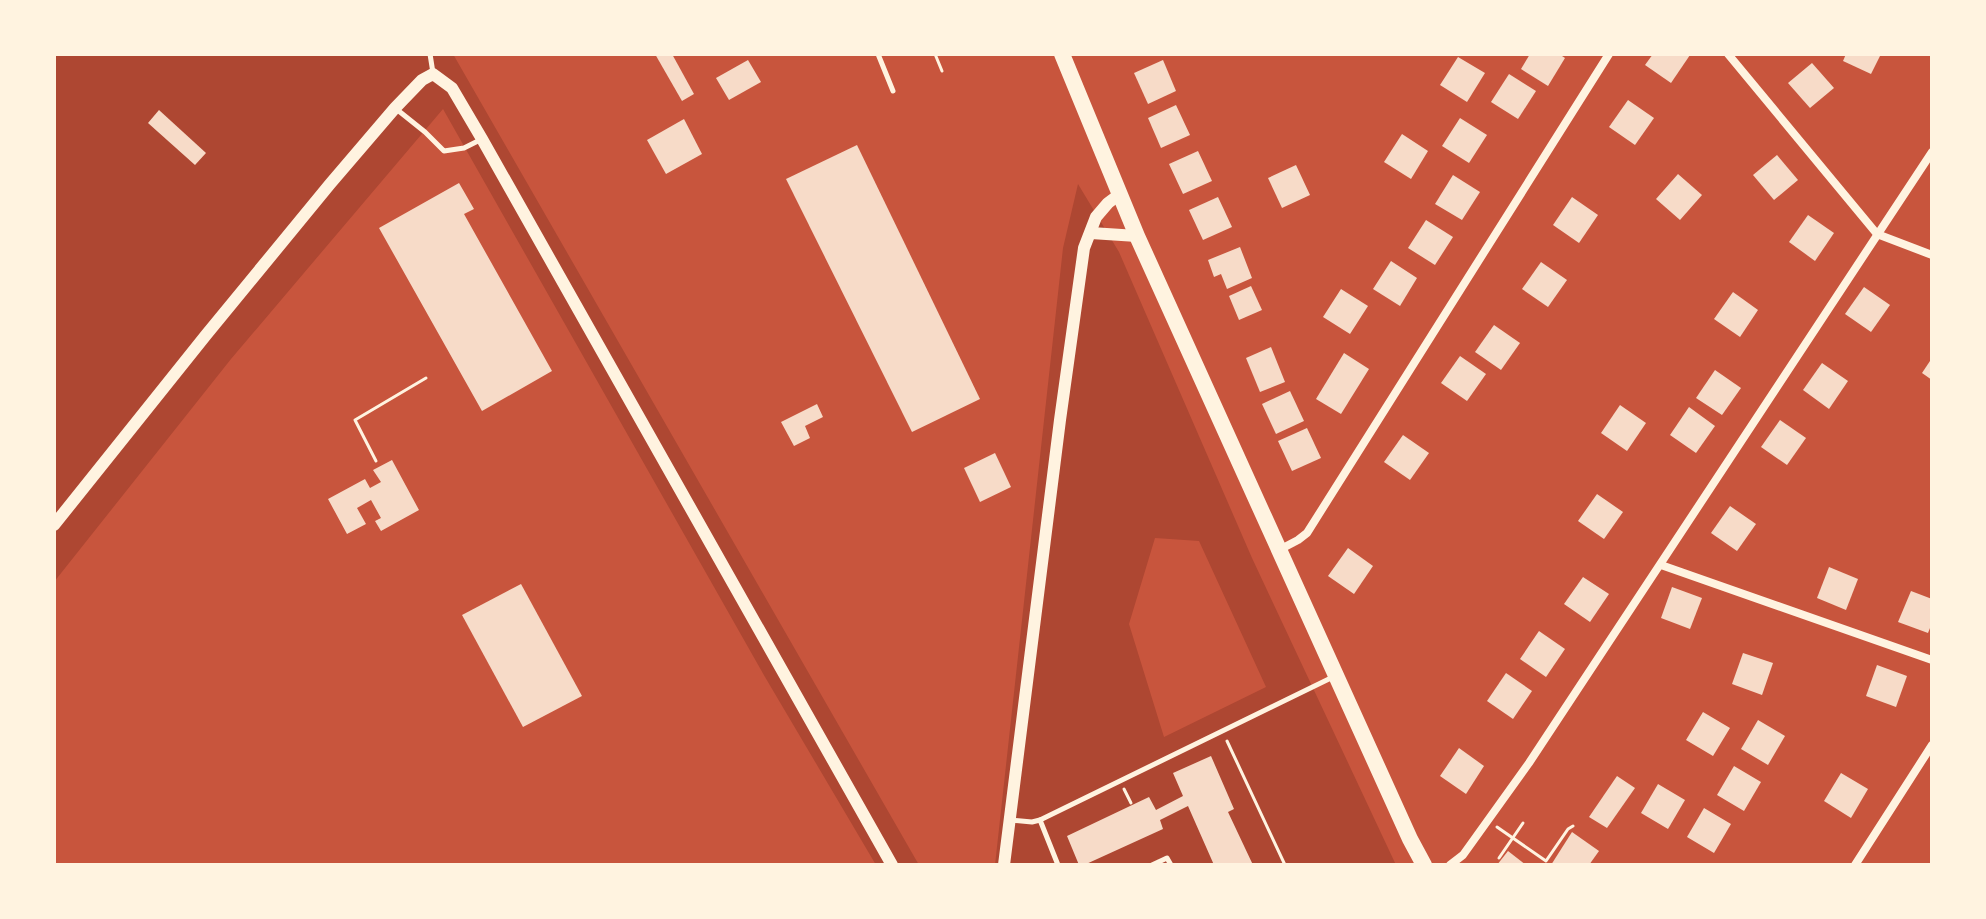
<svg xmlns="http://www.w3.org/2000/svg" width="1986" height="919" viewBox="0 0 1986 919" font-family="'IBM Plex Sans',sans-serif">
<rect width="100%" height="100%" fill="#c8553d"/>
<g fill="#ae4732" fill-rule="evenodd">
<polygon points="54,54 453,54 919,865 876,865 765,677 443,109 231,359 54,582"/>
<path d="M1078,184L1119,252L1252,558L1396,865H995L1063,248ZM1155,538L1199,541L1266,687L1164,737L1129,624Z"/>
</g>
<g fill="#f7dbc8">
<polygon points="655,54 672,54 694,94 682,101"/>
<polygon points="1530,54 1559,54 1565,58 1548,86 1521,69"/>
<polygon points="1653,54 1688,54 1690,55 1671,83 1645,65"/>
<polygon points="1846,54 1881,54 1871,74 1843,61"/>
<polygon points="1458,57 1485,73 1467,102 1440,85"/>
<polygon points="748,60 761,82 729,100 716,78"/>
<polygon points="1163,60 1176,91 1148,104 1134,73"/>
<polygon points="1812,63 1834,88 1810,108 1788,83"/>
<polygon points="1509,74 1536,91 1518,119 1491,102"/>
<polygon points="1628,100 1654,118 1635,145 1609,127"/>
<polygon points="1176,105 1190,135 1161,148 1148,118"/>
<polygon points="159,110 206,153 195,165 148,123"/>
<polygon points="1460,118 1487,135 1469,163 1442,146"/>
<polygon points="684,119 702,154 666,174 647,140"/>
<polygon points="1402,134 1428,151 1411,179 1384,162"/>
<polygon points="857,145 980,399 912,432 786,179"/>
<polygon points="1198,151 1212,181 1183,194 1169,164"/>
<polygon points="1777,155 1798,180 1774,200 1753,175"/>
<polygon points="1296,165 1310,195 1282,208 1268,178"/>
<polygon points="1678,174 1702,195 1680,220 1656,199"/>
<polygon points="1453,175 1480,192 1462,220 1435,204"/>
<polygon points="459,183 474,209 464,214 552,371 482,411 379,228"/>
<polygon points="1218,197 1232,227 1203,240 1189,210"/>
<polygon points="1572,197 1598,215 1579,243 1553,225"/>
<polygon points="1808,215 1834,233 1815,261 1789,242"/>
<polygon points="1426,220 1453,237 1435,265 1408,248"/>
<polygon points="1240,247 1252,278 1227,289 1221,274 1214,277 1208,260"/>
<polygon points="1391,261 1417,278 1400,306 1373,289"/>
<polygon points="1541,262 1567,280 1548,307 1522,289"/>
<polygon points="1251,286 1262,310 1239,320 1229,296"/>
<polygon points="1864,287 1890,305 1871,332 1845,314"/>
<polygon points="1341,289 1368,306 1350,334 1323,317"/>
<polygon points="1733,292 1758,310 1740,337 1714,319"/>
<polygon points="1494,325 1520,343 1501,370 1475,352"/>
<polygon points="1271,347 1285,382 1260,392 1246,358"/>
<polygon points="1344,353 1369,369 1341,414 1316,399"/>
<polygon points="1460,356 1486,374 1467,401 1441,383"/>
<polygon points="1932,358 1932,380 1922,373"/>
<polygon points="1822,363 1848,381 1829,409 1803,390"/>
<polygon points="1715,370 1741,388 1722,415 1696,398"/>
<polygon points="1290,391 1304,421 1276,434 1262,404"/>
<polygon points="817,404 823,417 805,426 810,438 794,446 781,422"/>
<polygon points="1620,405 1646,423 1627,451 1601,433"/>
<polygon points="1689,407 1715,426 1696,453 1670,435"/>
<polygon points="1780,420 1806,438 1787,465 1761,447"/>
<polygon points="1307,428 1321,458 1292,471 1278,441"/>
<polygon points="1403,435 1429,453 1410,480 1384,462"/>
<polygon points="995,453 1011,487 980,502 964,468"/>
<polygon points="392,460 419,510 381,531 375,521 381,518 371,500 357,508 366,524 347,534 328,499 365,479 370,488 381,482 373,470"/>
<polygon points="1597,494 1623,512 1604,539 1578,521"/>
<polygon points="1730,506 1756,524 1737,551 1711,533"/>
<polygon points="1348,548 1373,566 1354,594 1328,576"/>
<polygon points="1829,567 1858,579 1846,610 1817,598"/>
<polygon points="1583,577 1609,594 1590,622 1564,604"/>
<polygon points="521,584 582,696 523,727 462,615"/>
<polygon points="1672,587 1702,598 1690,629 1661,618"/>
<polygon points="1911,591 1932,599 1932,623 1928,633 1898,622"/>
<polygon points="1539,631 1565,649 1546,677 1520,659"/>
<polygon points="1743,653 1773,663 1762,695 1732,684"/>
<polygon points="1877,665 1907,676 1896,707 1866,696"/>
<polygon points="1506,673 1532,691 1513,719 1487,701"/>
<polygon points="1703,712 1730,728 1713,756 1686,740"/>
<polygon points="1758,720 1785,736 1768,765 1741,749"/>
<polygon points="1459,748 1484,766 1466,794 1440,776"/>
<polygon points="1211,756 1234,809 1228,812 1253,865 1214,865 1188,806 1160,820 1163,829 1084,865 1079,865 1067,836 1149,797 1156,810 1183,796 1173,773"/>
<polygon points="1734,766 1761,782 1744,811 1717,795"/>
<polygon points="1841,773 1868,789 1851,818 1824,801"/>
<polygon points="1617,776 1635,788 1607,828 1589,817"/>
<polygon points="1658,784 1685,800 1668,829 1641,813"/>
<polygon points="1704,808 1731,824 1714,853 1687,837"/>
<polygon points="1572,832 1599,851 1589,865 1551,865"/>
<polygon points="1508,851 1526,865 1497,865"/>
</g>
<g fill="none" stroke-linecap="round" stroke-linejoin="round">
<g stroke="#fff3e0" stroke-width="3">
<polyline points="935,54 942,71"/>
<polyline points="376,461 355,420 426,378"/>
<polyline points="1227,741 1285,865"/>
<polyline points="1124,789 1131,803"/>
<polyline points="1497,827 1546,861 1568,829 1573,826"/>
<polyline points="1499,858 1523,823"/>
</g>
<g stroke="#fff3e0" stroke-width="5">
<polyline points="430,54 433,73"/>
<polyline points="878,54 893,91"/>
<polyline points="395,108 425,132 444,151 464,148 482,139"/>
<polyline points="1011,820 1032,822 1040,820"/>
<polyline points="1058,865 1040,820 1333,677"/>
<polyline points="1152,865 1167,858 1171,865"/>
</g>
<g stroke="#fff3e0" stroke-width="8">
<polyline points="1728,54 1877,234 1932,255"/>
<polyline points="1279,550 1298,540 1307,533 1609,54"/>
<polyline points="1661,565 1932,660"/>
<polyline points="1450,865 1463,855 1529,763 1932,152"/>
<polyline points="1855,865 1932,745"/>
</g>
<g stroke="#fff3e0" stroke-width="12">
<polyline points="1091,233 1137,236"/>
<polyline points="54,525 206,335 330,184 395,108 422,80 433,74 452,88 482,139 892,865"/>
<polyline points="1004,865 1060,420 1084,248 1096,217 1108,203 1120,194"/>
</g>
<polyline stroke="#fff3e0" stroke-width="16" points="1062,54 1137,236 1410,839 1424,865"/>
</g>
<rect width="1986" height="919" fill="none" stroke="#fff3e0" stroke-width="112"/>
</svg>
